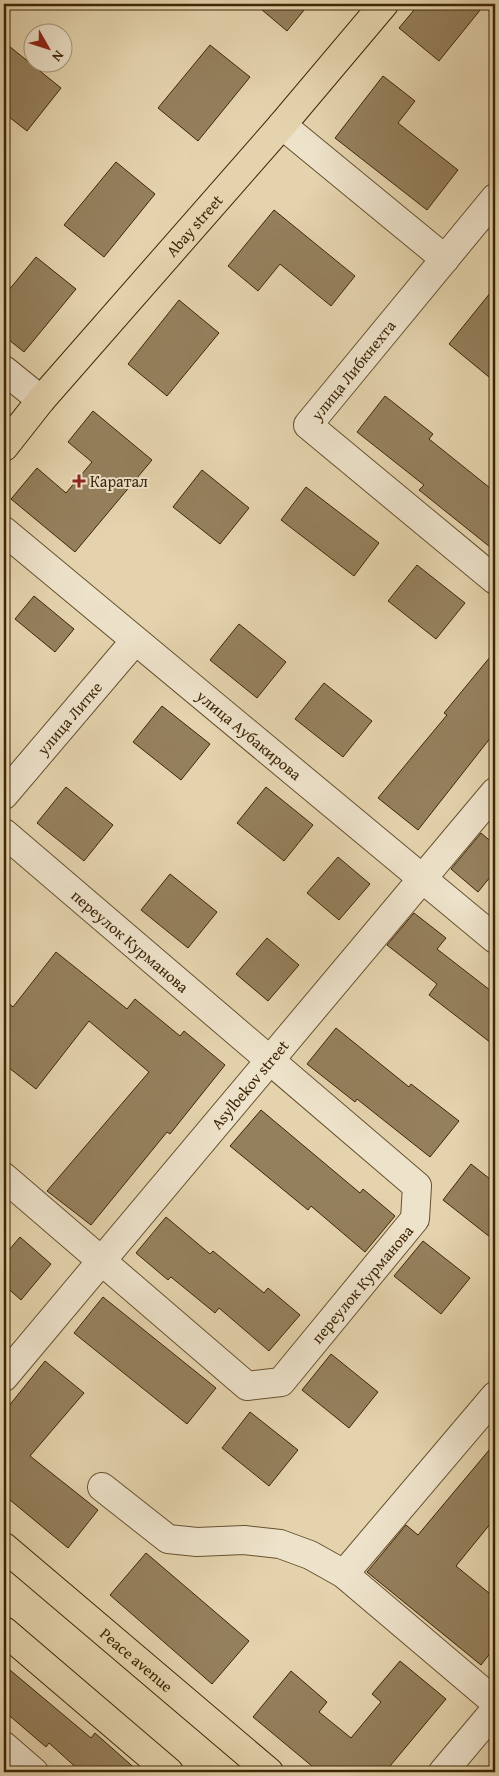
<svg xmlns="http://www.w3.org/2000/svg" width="499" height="1776" viewBox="0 0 499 1776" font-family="'Gentium Book Plus',serif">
<rect width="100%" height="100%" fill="#e4d3ad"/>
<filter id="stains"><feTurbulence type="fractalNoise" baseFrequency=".004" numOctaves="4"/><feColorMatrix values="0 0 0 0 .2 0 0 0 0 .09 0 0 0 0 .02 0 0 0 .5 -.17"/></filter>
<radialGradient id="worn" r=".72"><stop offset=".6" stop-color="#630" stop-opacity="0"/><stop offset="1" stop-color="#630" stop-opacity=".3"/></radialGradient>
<g fill="#95805d" stroke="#3f2606">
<polygon points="255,4 309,4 287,31"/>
<polygon points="419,4 485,4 439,61 399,28"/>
<polygon points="4,42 61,88 27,131 4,113"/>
<polygon points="210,45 250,77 198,141 158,108"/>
<polygon points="383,76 415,101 398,123 458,170 427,210 335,138"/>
<polygon points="116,162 155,194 104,257 64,225"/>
<polygon points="274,210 355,276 331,306 280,264 258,291 228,266"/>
<polygon points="36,257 76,289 24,352 4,336 4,296"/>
<polygon points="495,287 495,382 449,344"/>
<polygon points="179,300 219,333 167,396 128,364"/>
<polygon points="385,396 433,434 429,439 495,492 495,551 419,490 424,485 357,432"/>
<polygon points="93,411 152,460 75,552 11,499 37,468 66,493 92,462 68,442"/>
<polygon points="202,470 249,508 220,544 173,507"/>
<polygon points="306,487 379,543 354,576 281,520"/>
<polygon points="417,565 465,603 436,639 388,601"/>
<polygon points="34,596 74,629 55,652 15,619"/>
<polygon points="239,624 286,662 257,698 210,660"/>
<polygon points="495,651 495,732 418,830 378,798 447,715 444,713"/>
<polygon points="324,683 372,721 343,757 295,719"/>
<polygon points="162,706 210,744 181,780 133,742"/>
<polygon points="66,787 113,825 84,861 37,823"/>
<polygon points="266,787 313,825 284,861 237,823"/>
<polygon points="481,833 495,845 495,871 478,892 451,869"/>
<polygon points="338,857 370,884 339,920 307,893"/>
<polygon points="170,874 217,912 188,948 141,910"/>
<polygon points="414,913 446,938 437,949 495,994 495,1046 429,995 437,984 387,945"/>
<polygon points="267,938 299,965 268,1001 236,974"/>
<polygon points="56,952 127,1009 135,999 180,1036 184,1031 225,1065 170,1134 167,1132 91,1225 47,1191 149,1072 89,1021 36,1089 4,1064 4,999 13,1007"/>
<polygon points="336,1028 409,1087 411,1084 459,1121 430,1157 357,1099 355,1102 307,1064"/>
<polygon points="261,1110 360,1193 363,1189 395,1216 365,1252 311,1206 308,1210 230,1146"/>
<polygon points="471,1164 495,1183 495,1241 443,1200"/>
<polygon points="166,1217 210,1254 213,1251 264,1293 268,1288 300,1315 269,1351 219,1308 215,1313 171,1277 168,1280 136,1253"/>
<polygon points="20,1237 51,1264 21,1300 4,1285 4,1256"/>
<polygon points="423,1241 470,1278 441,1314 394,1276"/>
<polygon points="103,1297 216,1388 187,1424 74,1333"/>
<polygon points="331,1354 378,1392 349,1428 302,1390"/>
<polygon points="45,1361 84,1393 30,1456 98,1510 68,1548 4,1495 4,1412"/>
<polygon points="250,1412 298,1450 269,1486 222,1448"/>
<polygon points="495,1443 495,1518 456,1566 495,1598 495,1647 481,1665 367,1572 406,1525 418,1535"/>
<polygon points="146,1553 249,1641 212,1684 110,1595"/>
<polygon points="400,1661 446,1699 385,1772 319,1772 253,1717 291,1671 327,1702 319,1712 351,1738 381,1702 372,1694"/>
<polygon points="4,1665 91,1738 95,1733 139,1772 81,1772 49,1743 46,1747 4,1711"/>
</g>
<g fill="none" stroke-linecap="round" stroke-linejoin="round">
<g stroke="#685130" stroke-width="30">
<g id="minor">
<polyline points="282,125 445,259"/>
<polyline points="495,198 308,425 495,580"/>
<polyline points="4,370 41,400"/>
<path id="s1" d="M4,531L495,939"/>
<path id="s2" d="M4,795L134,642"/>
<path id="s3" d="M4,833L417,1186L415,1219L281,1382L247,1386L4,1177"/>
<path id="s4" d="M4,1377L495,792"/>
<polyline points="102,1487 168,1539 197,1542 244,1540 280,1544 310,1555 344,1574 495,1702"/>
<polyline points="344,1574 495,1396"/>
<polyline points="4,1746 34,1772"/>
<polyline points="443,1772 495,1710"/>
</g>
</g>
<g stroke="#3f2606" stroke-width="30">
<g id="major">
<path id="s5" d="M4,447L41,400L282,125L384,4"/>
<path id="s6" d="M4,1547L269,1772"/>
<polyline points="4,1631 169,1772"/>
</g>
</g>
<use href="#minor" stroke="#ede2ca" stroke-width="28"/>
<use href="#major" stroke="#e4d3ad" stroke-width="28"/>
</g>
<path fill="#8f2418" stroke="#ede2ca" stroke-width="2" d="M76.5 473.5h5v5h5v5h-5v5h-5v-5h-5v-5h5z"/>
<g text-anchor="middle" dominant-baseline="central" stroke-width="4" stroke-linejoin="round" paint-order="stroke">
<g font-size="16" fill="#3f2606" stroke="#ede2ca">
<text stroke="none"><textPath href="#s5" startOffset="292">Abay street</textPath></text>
<text transform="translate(353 370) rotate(-51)">улица Либкнехта</text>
<text stroke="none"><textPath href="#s2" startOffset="101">улица Литке</textPath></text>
<text stroke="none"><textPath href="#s1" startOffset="319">улица Аубакирова</textPath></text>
<text stroke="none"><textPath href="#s3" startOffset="166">переулок Курманова</textPath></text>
<text stroke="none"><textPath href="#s4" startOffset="382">Asylbekov street</textPath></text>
<text transform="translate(362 1284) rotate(-50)">переулок Курманова</text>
<text stroke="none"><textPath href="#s6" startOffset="174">Peace avenue</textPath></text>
</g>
<g font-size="16" fill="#3f2606" stroke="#ede2ca" text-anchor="start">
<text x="90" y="481">Каратал</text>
</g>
</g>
<rect width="499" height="1776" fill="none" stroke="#e4d3ad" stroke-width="20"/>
<rect x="5" y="5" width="489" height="1766" fill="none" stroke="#3f2606" stroke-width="2.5"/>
<rect x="10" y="10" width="479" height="1756" fill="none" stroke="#3f2606"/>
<g transform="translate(48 48) rotate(129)"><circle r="24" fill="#ede2ca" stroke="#a7977c"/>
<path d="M0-4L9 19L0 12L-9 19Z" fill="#8f2418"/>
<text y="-8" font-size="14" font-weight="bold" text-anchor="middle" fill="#3f2606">N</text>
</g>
<rect width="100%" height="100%" filter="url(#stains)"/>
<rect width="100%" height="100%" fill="url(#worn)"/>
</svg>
